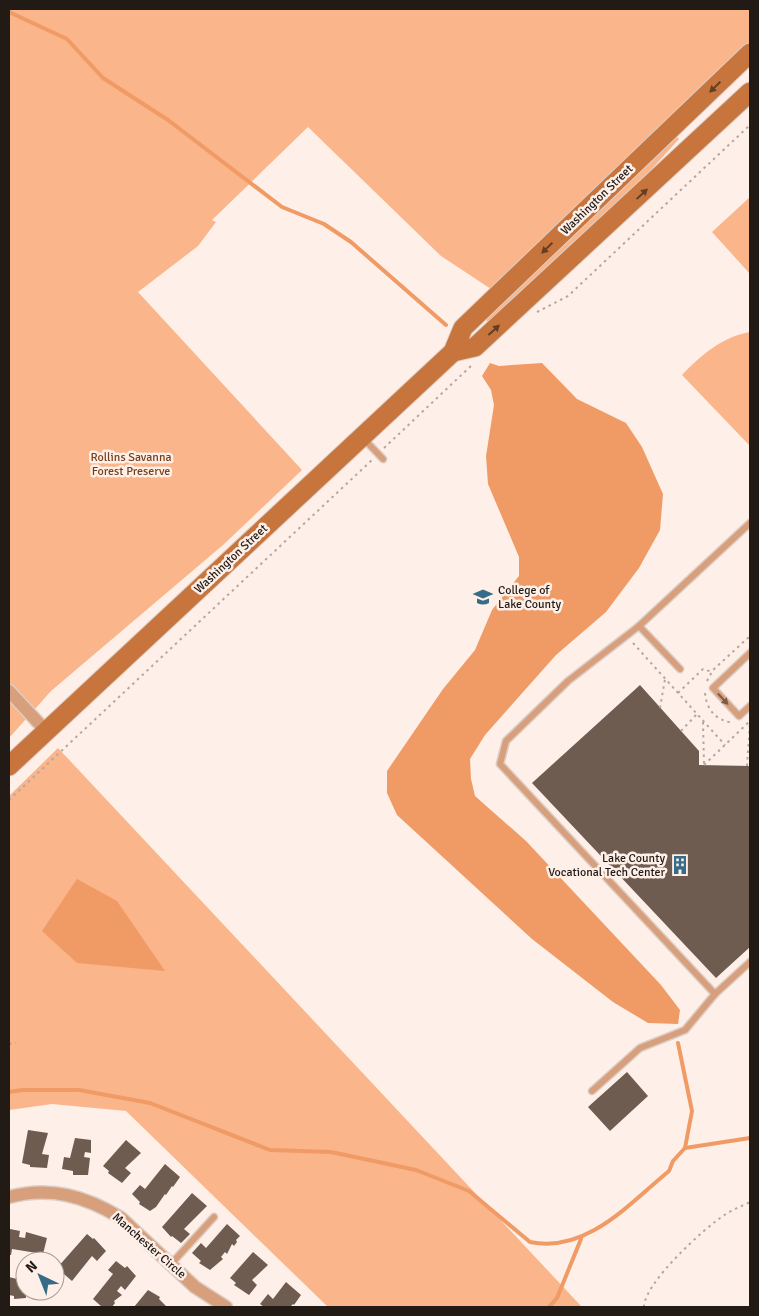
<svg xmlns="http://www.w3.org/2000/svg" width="759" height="1316" viewBox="0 0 759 1316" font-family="Signika,sans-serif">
<rect width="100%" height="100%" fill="#fef0e8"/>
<g fill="#fab58a">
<polygon points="9,9 750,9 750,43 491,289 441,256 308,127 212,220 216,222 198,246 138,292 302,470 223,545 51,691 9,738"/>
<polygon points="675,135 679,139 619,205 490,324 485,319"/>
<polygon points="750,197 750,274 712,232"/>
<path d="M750,332V446L682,375C701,355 722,337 750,332Z"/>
<polygon points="58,748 582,1307 328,1307 126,1111 52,1104 9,1110 9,796"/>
</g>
<g fill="#f09b65">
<polygon points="490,363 499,366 542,363 577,399 626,423 642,447 663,494 660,530 639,568 606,612 556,655 485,735 470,759 471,779 475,796 526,841 661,985 680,1010 678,1024 648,1023 613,1002 532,939 397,815 387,793 387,771 443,689 475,650 492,610 519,576 519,557 488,484 486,456 494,405 491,390 482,376"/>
<polygon points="77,879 117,901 165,971 77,963 42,931"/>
</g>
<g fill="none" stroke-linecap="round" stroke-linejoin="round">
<g stroke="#f09b65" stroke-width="4">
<polyline points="9,12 67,39 103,78 168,120 282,207 324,224 351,242 446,325"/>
<path d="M9,1092L22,1090H79L150,1103L270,1150L331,1152L416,1170L469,1191L530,1242C586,1254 630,1203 669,1171L673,1161L685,1148L692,1111L678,1043"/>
<polyline points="685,1148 750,1138"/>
<polyline points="549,1307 557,1298 581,1239"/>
</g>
</g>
<g fill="#6f5c51">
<polygon points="640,685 699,751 699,765 750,766 750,947 716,978 532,783"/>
<polygon points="627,1072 648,1096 610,1131 588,1107"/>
<polygon points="28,1130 48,1133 42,1154 49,1155 47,1168 30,1167 30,1165 22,1163"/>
<polygon points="75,1138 91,1140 91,1153 85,1152 84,1157 90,1158 88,1175 73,1175 73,1171 62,1169 64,1157 70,1158"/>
<polygon points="126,1140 141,1153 125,1168 131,1173 122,1183 108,1173 109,1171 103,1166"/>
<polygon points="165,1164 180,1177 173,1187 172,1186 166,1195 165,1194 156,1207 150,1211 139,1204 140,1202 132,1194 140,1185 145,1189"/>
<polygon points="192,1193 207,1206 184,1229 190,1234 181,1243 172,1236 171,1237 162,1227"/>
<polygon points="227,1224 240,1236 236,1240 237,1242 234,1246 232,1244 227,1254 225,1252 221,1257 223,1259 210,1270 199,1263 201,1261 192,1253 201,1243 206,1248"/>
<polygon points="10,1229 20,1231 19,1237 25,1238 26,1232 47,1238 43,1254 12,1249 11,1255 9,1255"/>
<polygon points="87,1234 93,1239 94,1238 106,1251 97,1261 92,1256 72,1281 57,1268"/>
<polygon points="253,1252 268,1265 252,1280 257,1285 249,1295 234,1285 236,1283 230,1278"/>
<polygon points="116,1261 125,1268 127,1266 136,1276 125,1290 121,1286 117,1291 122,1295 114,1301 115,1303 112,1307 102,1307 93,1299 113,1274 108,1270"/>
<polygon points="9,1277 25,1281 26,1298 14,1299 14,1296 9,1295"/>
<polygon points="286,1282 301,1295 294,1305 293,1304 290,1307 264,1307 260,1304 268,1294 273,1299"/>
<polygon points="148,1290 160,1297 159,1299 167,1307 134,1307"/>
</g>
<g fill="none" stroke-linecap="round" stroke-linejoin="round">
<g stroke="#dbcec6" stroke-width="9">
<g id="lane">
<polyline points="363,438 383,459"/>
<polyline points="639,626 680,669"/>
<polyline points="750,653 713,688 739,716 750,706"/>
<polyline points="715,994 500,764 506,741 568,681 639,626 750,523"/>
<polyline points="592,1091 640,1048 685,1030 715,994 750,962"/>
<polyline points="171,1264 214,1217"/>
</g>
</g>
<g stroke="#dbcec6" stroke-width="15">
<g id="street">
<polyline points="9,691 46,731"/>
<path d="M9,1197C50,1186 85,1196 121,1218L195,1287L226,1307"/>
</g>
</g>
<g stroke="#dbcec6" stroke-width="21">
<g id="secondary">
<polyline points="453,352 475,347 750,92"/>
<polyline points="9,766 453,352 463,328 750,53"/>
</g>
</g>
<g stroke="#b3a8a1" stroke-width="2" stroke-dasharray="2.5 4" stroke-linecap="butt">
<polyline points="537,312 568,296 750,125"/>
<polyline points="384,448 473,364"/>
<polyline points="633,643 725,745"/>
<polyline points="707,681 713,670 750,636"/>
<polyline points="678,693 703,669 712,672"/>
<path d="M705,693C707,711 716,720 733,723"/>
<polyline points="660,708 665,679"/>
<polyline points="703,722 704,765"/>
<polyline points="681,731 697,714"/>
<polyline points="704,765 750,721"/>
<polyline points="747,766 750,722"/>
<polyline points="9,800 372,460"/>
<polyline points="9,1044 16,1043"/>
<path d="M644,1307C644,1283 705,1227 726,1214C734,1209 742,1206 750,1202"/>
</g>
<use href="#lane" stroke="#d89f7d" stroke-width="6"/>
<use href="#street" stroke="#d89f7d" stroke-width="12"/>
<use href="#secondary" stroke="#c7743d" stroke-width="19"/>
</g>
<defs><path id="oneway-solid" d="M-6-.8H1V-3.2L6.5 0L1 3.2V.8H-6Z" transform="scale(1.25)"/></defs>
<g fill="#633e25">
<use href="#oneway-solid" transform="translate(715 87) rotate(136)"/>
<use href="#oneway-solid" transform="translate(642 194) rotate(-43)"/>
<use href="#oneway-solid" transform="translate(547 248) rotate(136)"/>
<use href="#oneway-solid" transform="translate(494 330) rotate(-42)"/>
</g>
<use fill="#7c5c49" href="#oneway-solid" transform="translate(723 699) rotate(47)"/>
<defs>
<g id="university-bare" transform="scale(1.5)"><path d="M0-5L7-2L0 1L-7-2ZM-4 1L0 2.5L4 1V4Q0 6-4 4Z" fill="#366c88" stroke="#fef0e8" stroke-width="2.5" paint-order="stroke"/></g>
<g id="building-bare" transform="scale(1.5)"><path d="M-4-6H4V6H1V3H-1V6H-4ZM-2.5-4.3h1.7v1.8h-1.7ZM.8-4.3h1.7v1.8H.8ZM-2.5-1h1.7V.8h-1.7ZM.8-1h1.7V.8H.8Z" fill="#366c88" stroke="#fef0e8" stroke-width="2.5" paint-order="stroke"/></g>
</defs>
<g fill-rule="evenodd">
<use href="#university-bare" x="483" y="597"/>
<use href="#building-bare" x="680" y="865"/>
</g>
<g text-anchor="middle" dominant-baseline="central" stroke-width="5" stroke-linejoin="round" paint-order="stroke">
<g font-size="12" fill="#211a15" stroke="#fef0e8">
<text transform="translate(597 200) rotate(-44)">Washington Street</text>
<text transform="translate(231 559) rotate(-43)">Washington Street</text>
<text transform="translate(149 1246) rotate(41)">Manchester Circle</text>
</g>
<g font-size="12" fill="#763f18" stroke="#fef0e8">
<text x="131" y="457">Rollins Savanna<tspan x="131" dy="14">Forest Preserve</tspan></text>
</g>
<g font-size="12" fill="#211a15" stroke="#fef0e8" text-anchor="start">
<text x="498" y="590">College of<tspan x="498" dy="14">Lake County</tspan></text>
<text x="665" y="858" text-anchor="end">Lake County<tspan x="665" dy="14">Vocational Tech Center</tspan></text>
</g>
</g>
<rect width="759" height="1316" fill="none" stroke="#211a15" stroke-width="20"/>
<g transform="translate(40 1276) rotate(317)"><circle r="24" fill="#fef0e8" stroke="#a69a94"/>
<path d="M0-4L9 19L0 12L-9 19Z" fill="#366c88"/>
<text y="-8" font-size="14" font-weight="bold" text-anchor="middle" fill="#211a15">N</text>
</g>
</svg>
